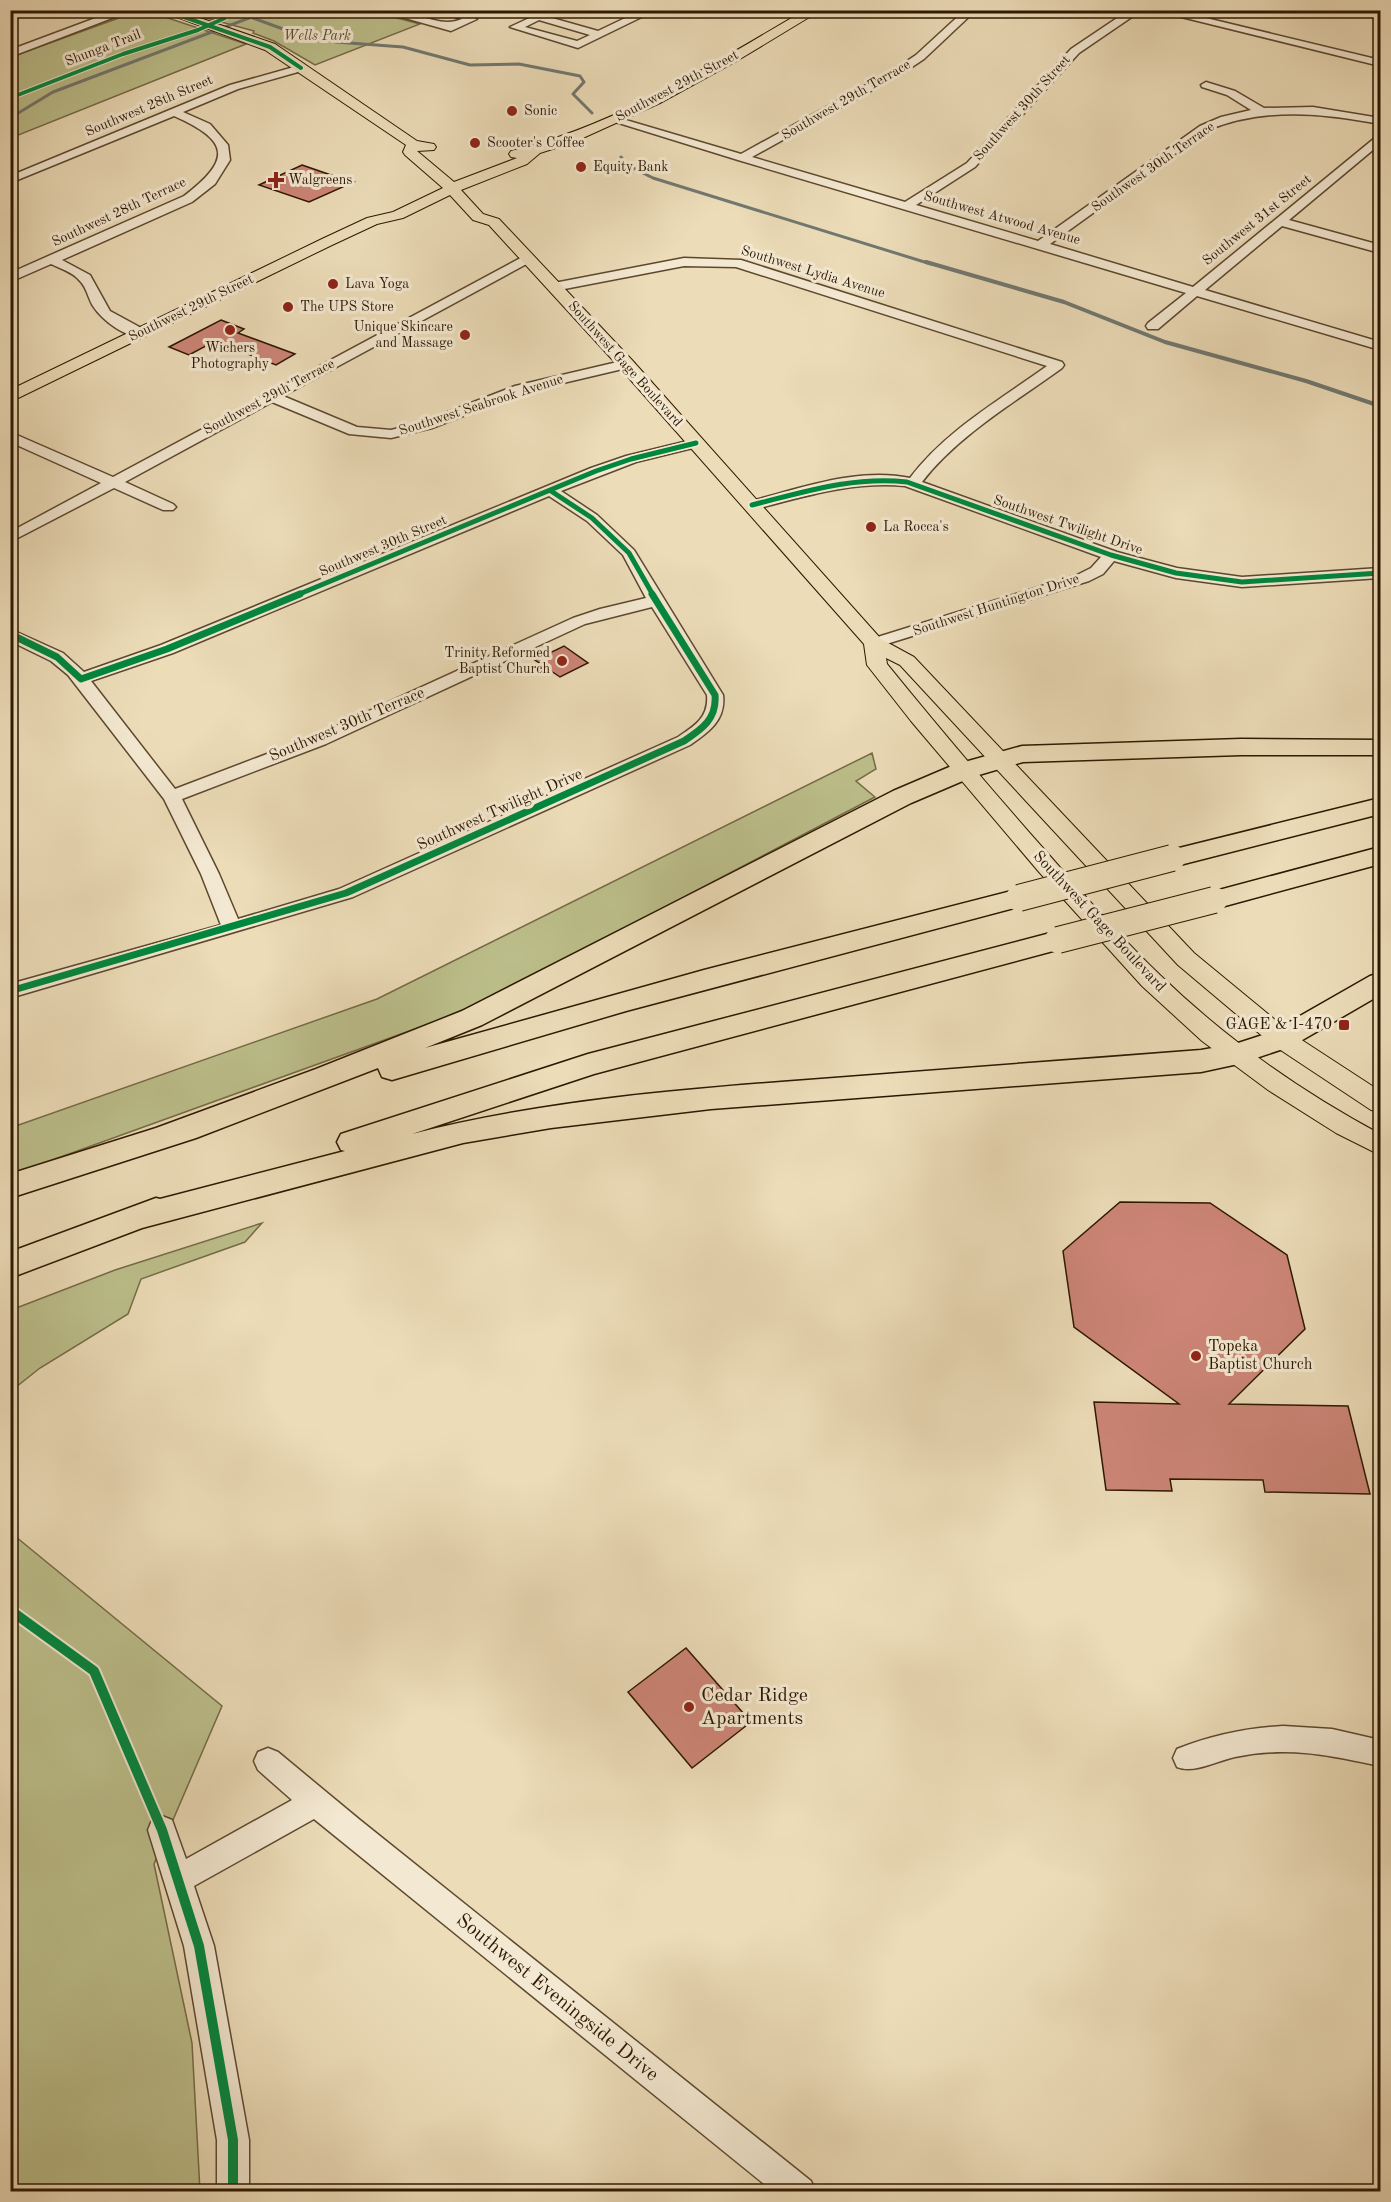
<svg xmlns="http://www.w3.org/2000/svg" width="1391" height="2202" viewBox="0 0 1391 2202" font-family="'Old Standard TT',serif">
<rect width="100%" height="100%" fill="#ecdcb8"/>
<filter id="stains"><feTurbulence type="fractalNoise" baseFrequency=".00333" numOctaves="4"/><feColorMatrix values="0 0 0 0 .2 0 0 0 0 .09 0 0 0 0 .02 0 0 0 .5 -.17"/></filter>
<radialGradient id="worn" r=".72"><stop offset=".6" stop-color="#630" stop-opacity="0"/><stop offset="1" stop-color="#630" stop-opacity=".3"/></radialGradient>
<g fill="#bcbf8b" stroke="#746b46" stroke-width="1.5">
<polygon points="138,11 150,12 246,44 11,138 11,57"/>
<polygon points="181,11 370,11 420,24 315,65 274,41 253,33 254,31"/>
<polygon points="872,753 876,769 856,781 875,797 537,974 448,1017 11,1175 10,1128 377,999"/>
<polygon points="262,1223 245,1242 141,1279 128,1314 40,1368 11,1391 11,1310 115,1270"/>
<polygon points="10,1532 222,1706 154,1864 192,2043 200,2191 11,2191"/>
</g>
<g fill="none" stroke-linecap="round" stroke-linejoin="round">
<g stroke="#717870" stroke-width="3">
<polyline points="253,18 283,29 336,42 403,47 470,65 519,64 580,76 584,82 573,94 592,113"/>
<polyline points="10,118 53,92 270,10"/>
<polyline points="621,157 627,165 653,178 931,264"/>
</g>
<polyline stroke="#717870" stroke-width="4" points="926,262 1064,302 1165,342 1306,381 1380,406"/>
</g>
<g fill="#cd8577" stroke="#2d1700" stroke-width="1.5">
<polygon points="302,165 331,175 354,182 309,202 259,185"/>
<polygon points="221,320 244,329 238,333 295,354 276,365 215,341 189,355 169,347"/>
<polygon points="564,646 588,663 560,677 535,660"/>
<polygon points="1120,1202 1210,1203 1287,1255 1305,1329 1229,1404 1348,1406 1370,1494 1265,1492 1263,1480 1170,1479 1172,1491 1106,1490 1094,1402 1179,1404 1074,1327 1063,1251"/>
<polygon points="686,1648 751,1722 692,1768 628,1692"/>
</g>
<g fill="none" stroke-linecap="round" stroke-linejoin="round">
<g stroke="#5d482e" stroke-width="3">
<g id="minor">
<polygon points="117,10 133,10 10,57 10,50"/>
<path d="M391,10C415,10 439,29 462,19L435,10H453L477,19L451,31L391,14Z"/>
<path d="M642,10H656L578,48L510,27L538,14L598,31ZM539,20L590,35L577,41L525,27Z"/>
<polygon points="790,10 808,10 814,14 809,17"/>
<path d="M965,10H976L924,59L903,73L752,157L905,202L967,163L1071,49L1129,10H1142L1079,53L975,167L916,205L1038,241L1200,126L1221,117L1251,110L1227,95L1202,87L1201,85L1206,82L1235,91L1264,108L1313,107L1380,118V124C1321,113 1265,107 1208,130L1050,244L1193,287L1376,137L1380,136V144L1289,220L1380,245V253L1282,226L1205,290L1380,342V350L1197,296L1158,329H1148L1146,326L1148,323L1186,293L738,160L609,120L615,117L619,118L741,154L895,69L916,55Z"/>
<polygon points="1153,10 1173,10 1380,60 1380,66"/>
<polygon points="1375,10 1380,10 1380,14 1376,13"/>
<path d="M301,65L305,66V70L238,89L183,112L210,124L228,145L230,160L215,184L192,202L62,260L90,275L110,311L145,330L147,333L145,336C127,340 102,320 93,306C88,298 87,288 80,281C73,272 61,269 51,264L10,282V273L184,196C232,159 230,141 174,116L10,183V176L230,85Z"/>
<polygon points="528,254 534,258 532,261 283,396 357,427 391,430 422,422 515,386 626,360 633,364 631,367 525,392 432,428 391,438 349,434 272,402 125,482 173,504 176,507 173,510 163,510 114,488 10,542 10,532 101,483 10,442 10,432 113,477"/>
<path d="M684,258L741,260L1062,362L1064,365L1062,368C1015,402 957,436 922,482L1117,552L1177,568L1242,577L1380,568V578L1242,587L1176,578L1114,561L1103,574L1089,581L880,646H868L866,643L868,640L1077,575L1091,568L1101,557L905,486C852,481 803,497 752,510L744,505L747,502C799,489 856,467 910,478C945,431 1000,400 1047,366L736,267L684,266L554,291L548,287L554,283Z"/>
<path d="M696,439L701,440L703,443L701,446L636,462L561,491L597,515L634,550L723,695C726,720 709,732 690,745L353,897L10,998V984L221,925L201,874L164,799L68,675L51,661L10,641V629L63,653L84,672L161,645L591,468L626,456ZM549,496L587,521L623,555L646,598L600,609L573,618L314,736L175,789L91,681L173,653ZM652,607L707,695C709,717 695,726 678,737L339,889L238,919L219,874L182,799L326,744L585,624Z"/>
<path d="M1283,1726L1332,1729L1380,1740V1766C1328,1755 1289,1746 1235,1757C1216,1761 1194,1774 1177,1767L1173,1758L1177,1749C1212,1735 1246,1728 1283,1726Z"/>
<polygon points="268,1748 278,1752 360,1820 811,2181 816,2192 774,2192 314,1819 194,1886 214,1946 249,2140 249,2192 217,2192 217,2140 184,1946 148,1830 152,1820 162,1816 172,1820 186,1859 292,1800 258,1770 254,1761 258,1752"/>
</g>
</g>
<g stroke="#2d1700" stroke-width="2">
<path id="major" d="M158,10H177L275,44L417,141L434,144L436,147L434,150L417,151L454,182L517,158L511,157L509,154L511,151C617,125 711,65 805,10H821L740,59L660,103L574,142L540,153L527,164L461,190L483,214L499,219L632,360L881,639L914,657L1194,953L1291,1033L1380,1091V1112L1371,1110L1273,1045L1178,965L900,665L886,658L887,664C938,727 990,788 1043,848C1081,891 1118,935 1160,975C1225,1038 1300,1091 1380,1134V1155L1336,1133L1268,1090L1202,1041L1142,986L1039,872L911,721L867,665L864,644L620,368L489,225L473,220L450,195L403,218L377,224L332,245L10,402V390L322,239L367,218L393,212L443,188L405,155L403,152L406,145L265,50Z"/>
</g>
<g stroke="#2d1700" stroke-width="3">
<g id="highway">
<polygon points="1241,739 1380,740 1380,755 1241,755 1023,762 972,777 911,803 482,1025 425,1048 704,970 1019,889 1029,892 1033,898 1029,904 626,1011 392,1080 382,1077 378,1068 196,1138 10,1198 10,1174 156,1128 316,1069 462,1011 893,791 954,765 1022,746"/>
<polygon points="1380,798 1380,814 1172,867 1163,864 1159,858 1163,852"/>
<polygon points="1380,847 1380,864 1214,909 1204,906 1200,900 1204,894"/>
<path d="M1058,931L1068,933L1072,940L1068,947L594,1074L412,1134C545,1100 684,1089 821,1079C947,1069 1074,1060 1201,1050L1235,1044L1272,1032L1370,976L1380,973V995L1292,1046L1238,1064L1201,1072L711,1109L551,1128L463,1143L142,1228L10,1278V1252L156,1198L160,1199L345,1151L341,1150L337,1142L341,1134L588,1054Z"/>
</g>
</g>
<use href="#minor" fill="#f3e8d1" fill-rule="evenodd"/>
<use href="#major" fill="#ecdcb8" fill-rule="evenodd"/>
<use href="#highway" fill="#ecdcb8" fill-rule="evenodd"/>
<g stroke="#2d1700" stroke-width="28" stroke-linecap="butt">
<g id="highway-bridge">
<polyline points="1019,898 1172,858"/>
<polyline points="1058,940 1214,900"/>
</g>
</g>
<use href="#highway-bridge" stroke="#ecdcb8" stroke-width="26"/>
<g stroke="#f3e8d1" stroke-width="6">
<g id="cycleway-far3">
<polyline points="164,10 270,47 301,68"/>
<polyline points="10,98 123,54 198,30 225,18 220,12 213,10"/>
</g>
</g>
<g stroke="#f3e8d1" stroke-width="8">
<g id="cycleway-far2">
<polyline points="551,491 592,518 629,553 653,595"/>
<path d="M752,505C804,492 853,476 907,482L1111,555L1176,573L1242,582L1380,573"/>
<polyline points="297,595 596,471 631,459 696,443"/>
</g>
</g>
<g stroke="#f3e8d1" stroke-width="10">
<g id="cycleway-far1">
<polyline points="10,634 57,657 81,679 167,649 300,594"/>
<path d="M10,991L346,893L684,741C702,729 717,719 715,695L652,594"/>
</g>
</g>
<g stroke="#f3e8d1" stroke-width="14">
<polyline id="cycleway" points="10,1610 94,1671 162,1830 199,1946 233,2140 233,2192"/>
</g>
<use href="#cycleway-far3" stroke="#00873e" stroke-width="4"/>
<use href="#cycleway-far2" stroke="#00873e" stroke-width="5"/>
<use href="#cycleway-far1" stroke="#00873e" stroke-width="7"/>
<use href="#cycleway" stroke="#00873e" stroke-width="10"/>
</g>
<g fill="#8f2418" stroke="#f3e8d1" stroke-width="2">
<circle cx="512" cy="111" r="6"/>
<circle cx="475" cy="143" r="6"/>
<circle cx="581" cy="167" r="6"/>
<path d="M273 171h6v6h6v6h-6v6h-6v-6h-6v-6h6z"/>
<circle cx="333" cy="284" r="6"/>
<circle cx="288" cy="307" r="6"/>
<circle cx="230" cy="330" r="6"/>
<circle cx="465" cy="335" r="6"/>
<circle cx="871" cy="527" r="6"/>
<circle cx="562" cy="661" r="6"/>
<rect x="1338" y="1019" width="12" height="12" rx="3"/>
<circle cx="1196" cy="1356" r="6"/>
<circle cx="689" cy="1707" r="6"/>
</g>
<g text-anchor="middle" dominant-baseline="central" stroke-width="6" stroke-linejoin="round" paint-order="stroke">
<g font-size="14" font-style="italic" fill="#58492a" stroke="#f3e8d1">
<text x="317" y="36">Wells Park</text>
</g>
<g font-size="14" fill="#2d1700" stroke="#f3e8d1">
<text transform="translate(103 48) rotate(-21)">Shunga Trail</text>
<text transform="translate(677 86) rotate(-28)">Southwest 29th Street</text>
<text transform="translate(846 100) rotate(-30)">Southwest 29th Terrace</text>
<text transform="translate(149 106) rotate(-23)">Southwest 28th Street</text>
<text transform="translate(1022 108) rotate(-48)">Southwest 30th Street</text>
<text transform="translate(1153 167) rotate(-35)">Southwest 30th Terrace</text>
<text transform="translate(119 212) rotate(-25)">Southwest 28th Terrace</text>
<text transform="translate(1002 218) rotate(16)">Southwest Atwood Avenue</text>
<text transform="translate(1257 220) rotate(-39)">Southwest 31st Street</text>
<text transform="translate(813 272) rotate(17)">Southwest Lydia Avenue</text>
<text transform="translate(191 308) rotate(-26)">Southwest 29th Street</text>
<text transform="translate(625 364) rotate(48)">Southwest Gage Boulevard</text>
<text transform="translate(269 397) rotate(-28)">Southwest 29th Terrace</text>
<text transform="translate(481 405) rotate(-18)">Southwest Seabrook Avenue</text>
<text transform="translate(1068 525) rotate(19)">Southwest Twilight Drive</text>
<text transform="translate(383 546) rotate(-23)">Southwest 30th Street</text>
<text transform="translate(996 605) rotate(-18)">Southwest Huntington Drive</text>
</g>
<g font-size="14" fill="#2d1700" stroke="#f3e8d1" text-anchor="start">
<text x="524" y="111">Sonic</text>
<text x="487" y="143">Scooter's Coffee</text>
<text x="593" y="167">Equity Bank</text>
<text x="288" y="180">Walgreens</text>
<text x="345" y="284">Lava Yoga</text>
<text x="300" y="307">The UPS Store</text>
<text x="453" y="327" text-anchor="end">Unique Skincare<tspan x="453" dy="16">and Massage</tspan></text>
<text x="230" y="348" text-anchor="middle">Wichers<tspan x="230" dy="16">Photography</tspan></text>
<text x="883" y="527">La Rocca's</text>
<text x="550" y="653" text-anchor="end">Trinity Reformed<tspan x="550" dy="16">Baptist Church</tspan></text>
</g>
<g font-size="16" fill="#2d1700" stroke="#f3e8d1">
<text transform="translate(347 725) rotate(-23)">Southwest 30th Terrace</text>
<text transform="translate(500 810) rotate(-24)">Southwest Twilight Drive</text>
<text transform="translate(1099 922) rotate(47)">Southwest Gage Boulevard</text>
</g>
<g font-size="16" fill="#2d1700" stroke="#f3e8d1" text-anchor="end">
<text x="1332" y="1025">GAGE &amp; I-470</text>
<text x="1208" y="1347" text-anchor="start">Topeka<tspan x="1208" dy="18">Baptist Church</tspan></text>
</g>
<g font-size="20" fill="#2d1700" stroke="#f3e8d1" text-anchor="start">
<text x="701" y="1696">Cedar Ridge<tspan x="701" dy="23">Apartments</tspan></text>
</g>
<g font-size="20" fill="#2d1700" stroke="#f3e8d1">
<text transform="translate(557 1998) rotate(39)">Southwest Eveningside Drive</text>
</g>
</g>
<rect width="1391" height="2202" fill="none" stroke="#ecdcb8" stroke-width="36"/>
<rect x="12" y="12" width="1367" height="2178" fill="none" stroke="#2d1700" stroke-width="3"/>
<rect x="18" y="18" width="1355" height="2166" fill="none" stroke="#2d1700" stroke-width="1.5"/>
<rect width="100%" height="100%" filter="url(#stains)"/>
<rect width="100%" height="100%" fill="url(#worn)"/>
</svg>
